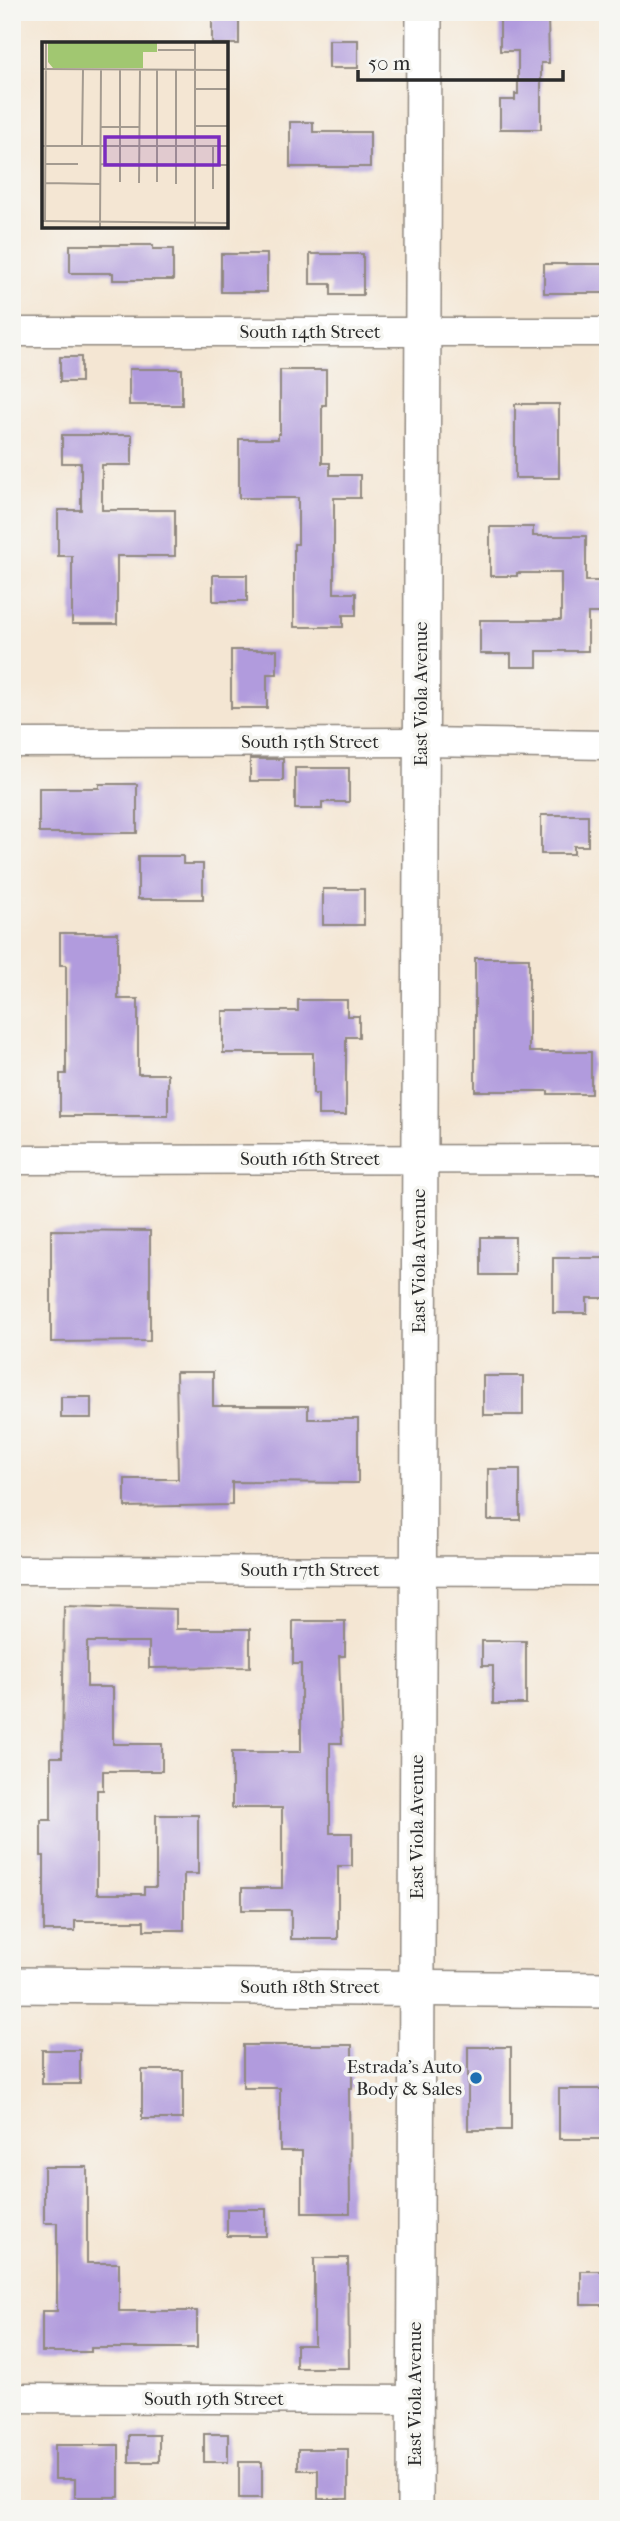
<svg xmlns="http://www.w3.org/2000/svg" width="620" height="2521" viewBox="0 0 620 2521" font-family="'IM FELL French Canon',serif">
<rect width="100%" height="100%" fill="#f6f6f2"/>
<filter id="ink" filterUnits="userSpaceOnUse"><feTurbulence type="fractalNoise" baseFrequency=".0143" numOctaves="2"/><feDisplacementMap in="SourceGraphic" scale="14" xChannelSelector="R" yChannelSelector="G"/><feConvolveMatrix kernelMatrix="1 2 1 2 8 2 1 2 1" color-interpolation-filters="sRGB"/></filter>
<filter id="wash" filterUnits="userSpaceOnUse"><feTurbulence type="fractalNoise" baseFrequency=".00686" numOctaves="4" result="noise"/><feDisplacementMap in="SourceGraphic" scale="28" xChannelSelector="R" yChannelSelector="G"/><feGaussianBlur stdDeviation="1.57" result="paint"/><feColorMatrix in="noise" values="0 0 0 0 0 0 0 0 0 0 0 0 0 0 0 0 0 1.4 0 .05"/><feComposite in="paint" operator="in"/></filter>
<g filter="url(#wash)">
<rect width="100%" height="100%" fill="#f4e6d3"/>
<g id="blocks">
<g fill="#b19bdd">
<polygon points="500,16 548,16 549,63 541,63 541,129 500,129 500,100 515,100 515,94 518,94 518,51 500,51"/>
<rect x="212" y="18" width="27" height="26"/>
<rect x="329" y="40" width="29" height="28"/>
<polygon points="290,122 313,122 313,132 370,132 370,167 290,167"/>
<polygon points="70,245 153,245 153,249 173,249 173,280 113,280 113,273 70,273"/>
<rect x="221" y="254" width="46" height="38"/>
<polygon points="310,254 363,254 363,295 331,295 331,284 310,284"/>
<rect x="544" y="264" width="60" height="29"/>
<rect x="60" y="357" width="21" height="25"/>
<rect x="129" y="369" width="53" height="36"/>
<polygon points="280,370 326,370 326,405 322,405 322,463 330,463 330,475 360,475 360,498 334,498 334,593 356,593 356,615 343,615 343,627 294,627 294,544 298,544 298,498 239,498 239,439 278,439 278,434 280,434"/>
<rect x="515" y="404" width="44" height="74"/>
<polygon points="62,435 132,435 132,465 102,465 102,510 175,510 175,556 117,556 117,624 72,624 72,556 58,556 58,510 81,510 81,463 62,463"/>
<polygon points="490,527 533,527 533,536 586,536 586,581 608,581 608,613 588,613 588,651 537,651 537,667 511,667 511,654 480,654 480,620 561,620 561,573 517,573 517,576 490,576"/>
<rect x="213" y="575" width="34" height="26"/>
<polygon points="231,650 277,650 277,674 267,674 267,708 231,708"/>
<rect x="250" y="759" width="33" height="22"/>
<polygon points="295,768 349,768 349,802 322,802 322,809 295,809"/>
<polygon points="99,784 137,784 137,833 39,833 39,788 99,788"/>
<polygon points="541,815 588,815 588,846 574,846 574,854 541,854"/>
<polygon points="138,856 183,856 183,864 203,864 203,899 138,899"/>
<rect x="323" y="889" width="41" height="36"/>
<polygon points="60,933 118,933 118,999 138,999 138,1074 168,1074 168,1116 60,1116 60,1074 66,1074 66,965 60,965"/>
<polygon points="475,958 529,958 529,1052 591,1052 591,1094 548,1094 548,1091 475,1091"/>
<polygon points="298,1000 347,1000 347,1016 359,1016 359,1037 346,1037 346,1115 318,1115 318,1094 313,1094 313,1053 223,1053 223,1011 298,1011"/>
<polygon points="51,1230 150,1231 150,1341 51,1342"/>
<rect x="481" y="1237" width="34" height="38"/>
<polygon points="553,1258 606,1258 606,1298 587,1298 587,1313 553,1313"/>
<polygon points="176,1372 213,1372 213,1406 308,1406 308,1419 358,1419 358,1483 232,1482 232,1505 125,1507 125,1479 178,1479"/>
<rect x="483" y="1376" width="40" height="39"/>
<rect x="61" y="1397" width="30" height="21"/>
<rect x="488" y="1469" width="32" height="51"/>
<polygon points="64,1606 176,1609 176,1629 250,1629 250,1667 149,1668 149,1642 87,1642 87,1687 113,1687 113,1744 162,1744 162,1771 103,1771 103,1790 97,1790 97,1894 144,1894 144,1887 156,1887 156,1815 198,1815 198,1874 184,1874 184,1930 144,1930 144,1921 75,1921 75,1931 44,1931 44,1856 41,1856 41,1820 51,1820 51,1757 62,1757"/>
<polygon points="293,1621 345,1621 345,1656 339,1656 342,1743 330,1743 330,1833 352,1833 352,1866 338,1866 338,1939 291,1939 291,1910 242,1910 242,1888 282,1888 282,1808 232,1808 232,1752 301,1752 301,1664 293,1664"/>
<polygon points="482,1641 526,1641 526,1704 493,1704 493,1666 482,1666"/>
<polygon points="243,2045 352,2045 352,2088 349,2088 350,2213 302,2213 302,2151 280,2151 280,2088 243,2088"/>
<rect x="468" y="2047" width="43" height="83"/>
<rect x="42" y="2050" width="38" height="34"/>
<rect x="142" y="2070" width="41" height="49"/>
<polygon points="559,2089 605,2089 605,2093 608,2093 608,2139 559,2139"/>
<polygon points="44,2167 87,2167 87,2263 119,2263 119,2311 197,2311 197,2348 91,2348 91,2352 42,2352 42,2311 57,2311 57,2223 44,2223"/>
<rect x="227" y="2209" width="39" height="27"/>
<polygon points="314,2258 348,2258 349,2368 296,2368 296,2345 314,2345"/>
<rect x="581" y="2271" width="27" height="34"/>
<rect x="204" y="2434" width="24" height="28"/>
<rect x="129" y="2435" width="30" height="27"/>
<polygon points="55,2445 119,2445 119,2497 75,2497 75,2479 55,2479"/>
<polygon points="298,2449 348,2449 348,2499 318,2499 318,2470 298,2470"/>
<rect x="239" y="2462" width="23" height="36"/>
</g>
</g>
</g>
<g filter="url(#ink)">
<use href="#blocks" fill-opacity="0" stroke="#90887f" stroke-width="2"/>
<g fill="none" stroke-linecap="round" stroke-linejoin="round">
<g stroke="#90887f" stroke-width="31">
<g id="minor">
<polyline points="12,332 608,332"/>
<polyline points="12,743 421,742 608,745"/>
<polyline points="12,1160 608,1159"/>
<polyline points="12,1570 608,1571"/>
<polyline points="12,2398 416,2400"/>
</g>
</g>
<g stroke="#90887f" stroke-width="38">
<g id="tertiary">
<polyline points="12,1985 608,1990"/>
<polyline points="415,2509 424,12"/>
</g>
</g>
<use href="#minor" stroke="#fff" stroke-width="28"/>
<use href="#tertiary" stroke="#fff" stroke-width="35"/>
</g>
</g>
<circle fill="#1f6fb2" stroke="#f6f6f2" stroke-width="2.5" cx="476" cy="2078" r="7"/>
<g text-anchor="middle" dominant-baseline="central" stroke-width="7" stroke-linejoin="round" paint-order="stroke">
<g font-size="19" fill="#2b2b2b" stroke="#f6f6f2">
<text x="310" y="332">South 14th Street</text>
<text transform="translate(421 694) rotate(-90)">East Viola Avenue</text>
<text x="310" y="742">South 15th Street</text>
<text x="310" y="1159">South 16th Street</text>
<text transform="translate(419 1261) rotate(-90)">East Viola Avenue</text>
<text x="310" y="1570">South 17th Street</text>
<text transform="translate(417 1827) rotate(-90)">East Viola Avenue</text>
<text x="310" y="1987">South 18th Street</text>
<text transform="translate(415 2394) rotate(-90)">East Viola Avenue</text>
<text x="214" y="2399">South 19th Street</text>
</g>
<g font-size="19" fill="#2b2b2b" stroke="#f6f6f2" text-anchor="end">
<text x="462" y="2067">Estrada's Auto<tspan x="462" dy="22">Body &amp; Sales</tspan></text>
</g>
</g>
<g transform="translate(42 42)">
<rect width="186" height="186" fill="#f4e6d3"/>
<path d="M6,0H115V10H101V26H11L6,20Z" fill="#a1c771"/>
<path fill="none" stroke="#a49b90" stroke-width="2" d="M116,8H153M0,27L186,28M78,28V140M153,47H186M153,84H186M59,85H97M40,103L41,28M0,104H186M171,104V147M3,122H36M59,122L186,123M115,140V28M3,141L59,142M97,141L98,28M134,142V28M0,179L186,181M3,179L4,0M58,185L59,28M153,185V0"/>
<path fill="#7b2cbf" fill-opacity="0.15" stroke="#7b2cbf" stroke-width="3.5" d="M63,95H177V123H63Z"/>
<rect width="186" height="186" fill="none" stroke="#2b2b2b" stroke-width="3.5"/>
</g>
<rect width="620" height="2521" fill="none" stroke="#f6f6f2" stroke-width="42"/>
<path d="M358 70v10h205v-10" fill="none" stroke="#2b2b2b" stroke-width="3.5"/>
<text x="368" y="70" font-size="21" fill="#2b2b2b" stroke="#f6f6f2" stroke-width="5" paint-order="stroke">50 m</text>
</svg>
